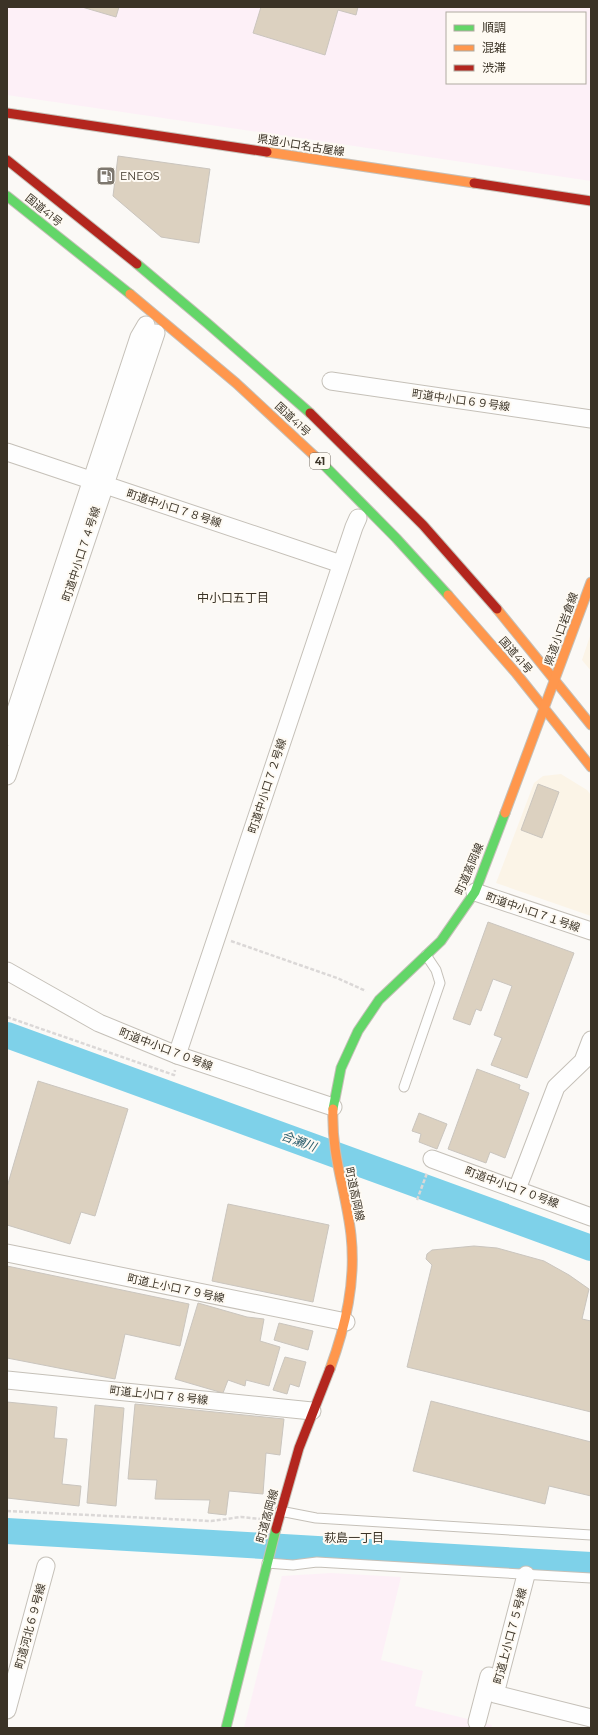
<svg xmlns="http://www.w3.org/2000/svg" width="598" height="1735" viewBox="0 0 598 1735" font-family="Montserrat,'Noto Sans JP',sans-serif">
<rect width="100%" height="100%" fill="#fbf9f6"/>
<g fill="#fbf4e7">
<polygon points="591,633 591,671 582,660"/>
<polygon points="561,774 587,790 591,795 591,916 496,883 534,783 543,776"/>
</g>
<g fill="#fdf0f7" fill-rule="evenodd">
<path d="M7,7H591V181L7,95ZM447,13H585V83H447Z"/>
<polygon points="331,1573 401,1577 381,1660 423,1671 415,1706 492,1725 491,1728 244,1728 282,1576"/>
</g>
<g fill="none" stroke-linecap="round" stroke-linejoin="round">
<g stroke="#7ed1e9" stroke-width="26">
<polyline points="7,1035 591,1248"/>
<polyline points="7,1531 591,1565"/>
</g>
</g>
<g fill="#dcd1c0" stroke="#cac5be">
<polygon points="82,7 119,7 116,17"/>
<polygon points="261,7 358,7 356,15 338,10 325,55 253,33"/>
<polygon points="118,156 210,169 199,243 161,237 113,196"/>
<polygon points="538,784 559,792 542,838 521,830"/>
<polygon points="488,922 574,953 527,1078 491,1065 502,1038 494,1035 512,986 493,979 481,1011 476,1009 470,1025 453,1019"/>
<polygon points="477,1069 520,1085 519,1089 529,1093 505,1158 490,1152 486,1163 448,1149"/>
<polygon points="38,1081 128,1109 95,1216 81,1212 70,1244 7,1225 7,1187"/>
<polygon points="419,1113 447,1124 437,1149 419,1142 421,1134 412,1131"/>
<polygon points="228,1204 329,1225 313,1302 212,1281"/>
<polygon points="474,1246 497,1248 544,1261 569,1275 589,1289 582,1319 591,1321 591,1412 407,1367 432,1265 426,1259 427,1254 432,1250"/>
<polygon points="7,1266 189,1304 180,1346 125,1334 115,1379 7,1358"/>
<polygon points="198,1303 247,1317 264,1319 260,1341 280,1347 269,1386 246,1380 245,1386 228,1380 223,1393 175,1379"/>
<polygon points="279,1323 313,1331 308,1350 274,1340"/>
<polygon points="285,1357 306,1362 299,1387 290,1384 287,1394 273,1390"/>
<polygon points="431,1401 591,1442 591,1496 549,1486 545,1504 413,1471"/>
<polygon points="7,1402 57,1407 54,1438 67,1439 62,1484 81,1486 79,1506 7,1498"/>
<polygon points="135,1404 284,1419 280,1455 266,1453 263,1494 229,1491 226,1515 208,1513 210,1500 155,1499 157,1480 128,1479"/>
<polygon points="95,1405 124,1408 116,1506 87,1503"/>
</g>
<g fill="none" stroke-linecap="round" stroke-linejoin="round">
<g stroke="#c5c0b8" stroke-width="11">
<g id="lane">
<polyline points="404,1087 440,983 436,970 426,955"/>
<polyline points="280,1511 316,1518 591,1535"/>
<polyline points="267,1563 293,1565 317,1562 591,1578"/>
</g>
</g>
<g stroke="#c5c0b8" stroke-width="19">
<g id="street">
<polyline points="331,381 591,419"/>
<polyline points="7,452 341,564"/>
<polyline points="7,737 139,337 146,325"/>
<polyline points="7,776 156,333"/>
<polyline points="475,892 591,931"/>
<polyline points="7,971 99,1023 177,1055 333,1107"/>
<polyline points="177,1055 354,527 358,518"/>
<polyline points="432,1159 591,1217"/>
<polyline points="517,1189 556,1087 583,1061 591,1040"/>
<polyline points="7,1253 346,1322"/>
<polyline points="7,1380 312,1411"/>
<polyline points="526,1575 495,1694 591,1718"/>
<polyline points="7,1710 46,1566"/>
<polyline points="477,1722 489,1676"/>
</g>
</g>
<g stroke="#c5c0b8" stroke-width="11">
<g id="fast">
<polyline points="7,196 130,294"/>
<polyline points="137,264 207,323 310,413"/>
<polyline points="320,461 396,538 448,595"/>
<polyline points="333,1109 341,1068 358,1031 379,1000 441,941 475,892 505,813"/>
<polyline points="226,1728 276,1529"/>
</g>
</g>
<g stroke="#c5c0b8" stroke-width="11">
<g id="slow">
<polyline points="267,152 474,183"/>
<polyline points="130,294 236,383 320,461"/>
<polyline points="448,595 516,673 591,767"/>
<polyline points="497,609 591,725"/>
<polyline points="505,813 591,582"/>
<path d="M330,1369C346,1325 356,1281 351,1235C346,1190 331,1156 333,1109"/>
</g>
</g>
<g stroke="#c5c0b8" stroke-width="11">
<g id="jam">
<polyline points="7,113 267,152"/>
<polyline points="7,160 137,264"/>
<polyline points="474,183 591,201"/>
<polyline points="310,413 423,525 497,609"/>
<polyline points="276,1529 299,1448 330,1369"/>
</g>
</g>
<g stroke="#dbd8d7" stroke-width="2.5" stroke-dasharray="4 2" stroke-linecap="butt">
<polyline points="231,941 337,978 366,991"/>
<polyline points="7,1017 174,1075 175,1070"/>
<polyline points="417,1200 427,1173"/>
<polyline points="7,1511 211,1521 241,1517 260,1519"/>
</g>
<use href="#lane" stroke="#fefefe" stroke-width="9"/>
<use href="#street" stroke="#fefefe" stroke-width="17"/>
<use href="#fast" stroke="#63d668" stroke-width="9"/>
<use href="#slow" stroke="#ff974d" stroke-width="9"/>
<use href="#jam" stroke="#b3261e" stroke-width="9"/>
</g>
<defs>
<g id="fuel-square" transform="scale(1)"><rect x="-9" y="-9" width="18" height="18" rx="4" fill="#7e786f" stroke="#fefaf3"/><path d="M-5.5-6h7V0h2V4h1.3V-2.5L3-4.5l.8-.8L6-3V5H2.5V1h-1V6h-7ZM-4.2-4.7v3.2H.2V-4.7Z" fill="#fff"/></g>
</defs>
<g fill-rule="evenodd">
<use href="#fuel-square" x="106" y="176"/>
</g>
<g text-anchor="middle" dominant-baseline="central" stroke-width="4" stroke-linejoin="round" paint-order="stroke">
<rect fill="#fefaf3" stroke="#766f64" stroke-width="1" x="310" y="453" width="20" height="16" rx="3"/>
<g font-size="10" font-weight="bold" fill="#3b3326">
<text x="320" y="461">41</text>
</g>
<g font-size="11" fill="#3b3326" stroke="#fefaf3">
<text transform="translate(301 145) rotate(9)">県道小口名古屋線</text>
<text transform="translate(44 210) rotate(39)">国道41号</text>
<text transform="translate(461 400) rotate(8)">町道中小口６９号線</text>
<text transform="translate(293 419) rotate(43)">国道41号</text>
<text transform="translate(174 508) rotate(18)">町道中小口７８号線</text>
<text transform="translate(81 554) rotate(-72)">町道中小口７４号線</text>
<text transform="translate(561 629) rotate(-70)">県道小口岩倉線</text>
<text transform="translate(516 655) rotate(49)">国道41号</text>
<text transform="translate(267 786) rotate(-72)">町道中小口７２号線</text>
<text transform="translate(469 869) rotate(-67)">町道高岡線</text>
<text transform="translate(533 912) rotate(19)">町道中小口７１号線</text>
<text transform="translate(166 1049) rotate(21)">町道中小口７０号線</text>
<text transform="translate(512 1187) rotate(20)">町道中小口７０号線</text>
<text transform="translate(355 1194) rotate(78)">町道高岡線</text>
<text transform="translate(176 1288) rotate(12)">町道上小口７９号線</text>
<text transform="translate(159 1395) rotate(6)">町道上小口７８号線</text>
<text transform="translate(267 1516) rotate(-75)">町道高岡線</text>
<text transform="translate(30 1626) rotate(-75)">町道河北６９号線</text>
<text transform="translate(510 1636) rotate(-75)">町道上小口７５号線</text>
</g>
<g font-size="11" fill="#3b3326" stroke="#fefaf3" text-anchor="start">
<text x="120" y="176">ENEOS</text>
</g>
<g font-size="12" fill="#3b3326" stroke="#fefaf3">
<text x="233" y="597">中小口五丁目</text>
<text x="354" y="1537">萩島一丁目</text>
</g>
<g font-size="12" font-style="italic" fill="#2a5c6b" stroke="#fefaf3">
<text transform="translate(299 1141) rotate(20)">合瀬川</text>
</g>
</g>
<rect width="598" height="1735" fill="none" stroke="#3b3326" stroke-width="16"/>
<rect x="446" y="12" width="140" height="72" fill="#fefaf3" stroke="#b0aaa1"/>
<rect x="454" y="25" width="20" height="6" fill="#63d668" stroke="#b0aaa1"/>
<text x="482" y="32" font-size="12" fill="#3b3326">順調</text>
<rect x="454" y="45" width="20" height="6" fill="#ff974d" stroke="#b0aaa1"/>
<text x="482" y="52" font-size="12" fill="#3b3326">混雑</text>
<rect x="454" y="65" width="20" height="6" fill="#b3261e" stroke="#b0aaa1"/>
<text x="482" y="72" font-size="12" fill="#3b3326">渋滞</text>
</svg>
